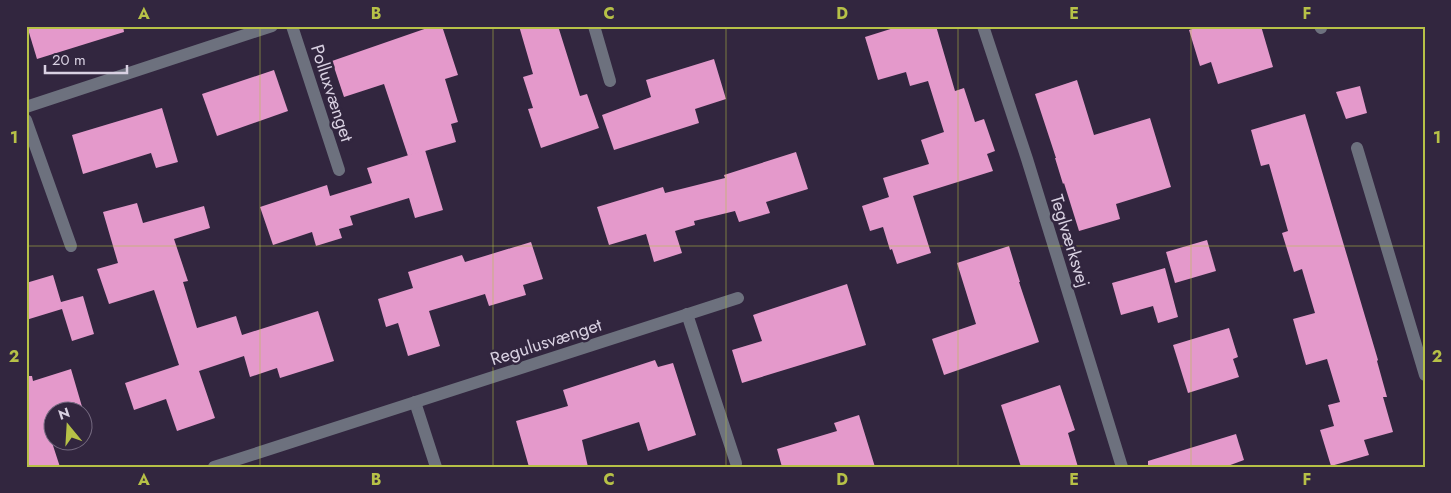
<svg xmlns="http://www.w3.org/2000/svg" width="1451" height="493" viewBox="0 0 1451 493" font-family="Jost,sans-serif">
<rect width="100%" height="100%" fill="#32263f"/>
<g fill="#e499cb">
<polygon points="27,26 123,26 124,32 37,59"/>
<polygon points="433,26 442,26 458,75 445,79 458,122 451,124 456,142 408,156 384,84 344,97 332,61"/>
<polygon points="519,26 558,26 580,96 587,94 599,128 541,148 528,109 533,108 523,77 533,74"/>
<polygon points="900,26 936,26 955,91 964,88 975,122 984,119 995,151 987,154 993,171 913,196 931,253 897,264 892,249 890,250 883,227 870,231 862,206 889,197 883,178 929,164 921,140 944,132 928,81 910,86 906,72 878,80 865,37"/>
<polygon points="1202,26 1261,26 1273,67 1218,84 1211,62 1200,66 1189,30"/>
<polygon points="714,59 726,99 695,109 699,123 614,150 602,115 651,97 646,80"/>
<polygon points="274,70 288,111 217,136 202,94"/>
<polygon points="1077,80 1094,135 1150,118 1171,187 1116,204 1120,219 1079,231 1064,183 1063,184 1055,158 1056,158 1035,94"/>
<polygon points="1360,86 1367,113 1346,119 1336,92"/>
<polygon points="162,108 178,162 156,168 151,153 83,174 72,135"/>
<polygon points="1305,114 1378,360 1377,361 1387,397 1383,397 1393,432 1364,440 1369,455 1331,466 1320,430 1334,426 1328,405 1340,402 1327,359 1306,365 1293,319 1315,313 1302,269 1294,272 1282,233 1288,231 1269,164 1261,166 1251,130"/>
<polygon points="425,150 443,210 415,218 409,198 350,216 353,225 339,229 342,238 316,246 312,232 273,245 260,207 327,185 330,196 372,183 367,168"/>
<polygon points="796,152 808,189 766,202 770,213 739,222 735,211 694,221 695,225 675,231 682,253 654,262 646,234 609,245 597,207 663,187 665,193 725,178 724,175"/>
<polygon points="137,203 143,223 204,206 210,228 174,239 188,281 183,282 197,328 236,316 242,335 318,311 334,361 280,378 277,368 250,377 244,356 199,371 215,418 177,431 166,399 134,410 125,383 179,365 154,290 109,304 97,269 118,263 103,212"/>
<polygon points="1207,240 1216,271 1175,283 1166,252"/>
<polygon points="531,242 543,279 523,285 526,295 489,306 485,294 429,311 440,346 408,356 398,323 386,327 378,299 413,288 408,272 462,255 465,262"/>
<polygon points="1009,246 1020,282 1019,282 1039,342 944,375 932,339 976,324 957,263"/>
<polygon points="1165,268 1178,317 1158,323 1153,306 1121,315 1112,283"/>
<polygon points="53,275 61,302 83,296 94,334 72,341 62,309 26,320 26,283"/>
<polygon points="847,284 866,345 742,383 732,350 762,341 753,315"/>
<polygon points="1229,328 1238,357 1233,359 1239,377 1188,393 1173,345"/>
<polygon points="655,360 658,367 673,363 696,435 648,451 639,422 582,440 588,467 529,467 516,421 568,406 563,390"/>
<polygon points="71,369 83,410 52,410 52,419 45,421 60,467 26,467 26,376 32,376 33,381"/>
<polygon points="1060,385 1075,430 1068,433 1078,467 1021,467 1001,405"/>
<polygon points="859,415 875,467 782,467 777,449 837,431 834,423"/>
<polygon points="1236,434 1244,460 1225,467 1148,467 1148,461"/>
</g>
<g fill="none" stroke-linecap="round" stroke-linejoin="round">
<g stroke="#6d717e" stroke-width="12">
<polyline points="292,26 339,170"/>
<polyline points="594,26 610,81"/>
<polyline points="983,26 1027,159 1122,467"/>
<polyline points="1320,26 1321,28"/>
<polyline points="26,107 272,26"/>
<polyline points="26,120 71,246"/>
<polyline points="1357,148 1425,375"/>
<polyline points="687,314 736,463"/>
<polyline points="415,402 436,467"/>
<polyline points="214,467 738,298"/>
</g>
</g>
<path fill="none" stroke="#b7c147" stroke-width="1" stroke-opacity="0.55" d="M260,26V467M493,26V467M726,26V467M958,26V467M1191,26V467M26,246H1425"/>
<g text-anchor="middle" dominant-baseline="central" stroke-width="5" stroke-linejoin="round" paint-order="stroke">
<g font-size="18" fill="#d9d1e2" stroke="#32263f">
<text transform="translate(332 93) rotate(72)">Polluxvænget</text>
<text transform="translate(1070 241) rotate(73)">Teglværksvej</text>
<text transform="translate(546 342) rotate(-18)">Regulusvænget</text>
</g>
</g>
<rect width="1451" height="493" fill="none" stroke="#32263f" stroke-width="55"/>
<g transform="translate(68 426) rotate(342)"><circle r="24" fill="#32263f" stroke="#756a80"/>
<path d="M0-4L9 19L0 12L-9 19Z" fill="#b7c147"/>
<text y="-8" font-size="14" font-weight="bold" text-anchor="middle" fill="#d9d1e2">N</text>
</g>
<path d="M45 65v8h82v-8" fill="none" stroke="#d9d1e2" stroke-width="2.5"/>
<text x="52" y="65" font-size="15" fill="#d9d1e2" stroke="#32263f" stroke-width="4" paint-order="stroke">20 m</text>
<rect x="28" y="28" width="1396" height="438" fill="none" stroke="#b7c147" stroke-width="2"/>
<g font-size="16" text-anchor="middle" font-weight="bold" fill="#b7c147">
<text x="144" y="19">A</text>
<text x="376" y="19">B</text>
<text x="609" y="19">C</text>
<text x="842" y="19">D</text>
<text x="1074" y="19">E</text>
<text x="1307" y="19">F</text>
<text x="14" y="143">1</text>
<text x="1437" y="143">1</text>
<text x="14" y="362">2</text>
<text x="1437" y="362">2</text>
<text x="144" y="485">A</text>
<text x="376" y="485">B</text>
<text x="609" y="485">C</text>
<text x="842" y="485">D</text>
<text x="1074" y="485">E</text>
<text x="1307" y="485">F</text>
</g>
</svg>
